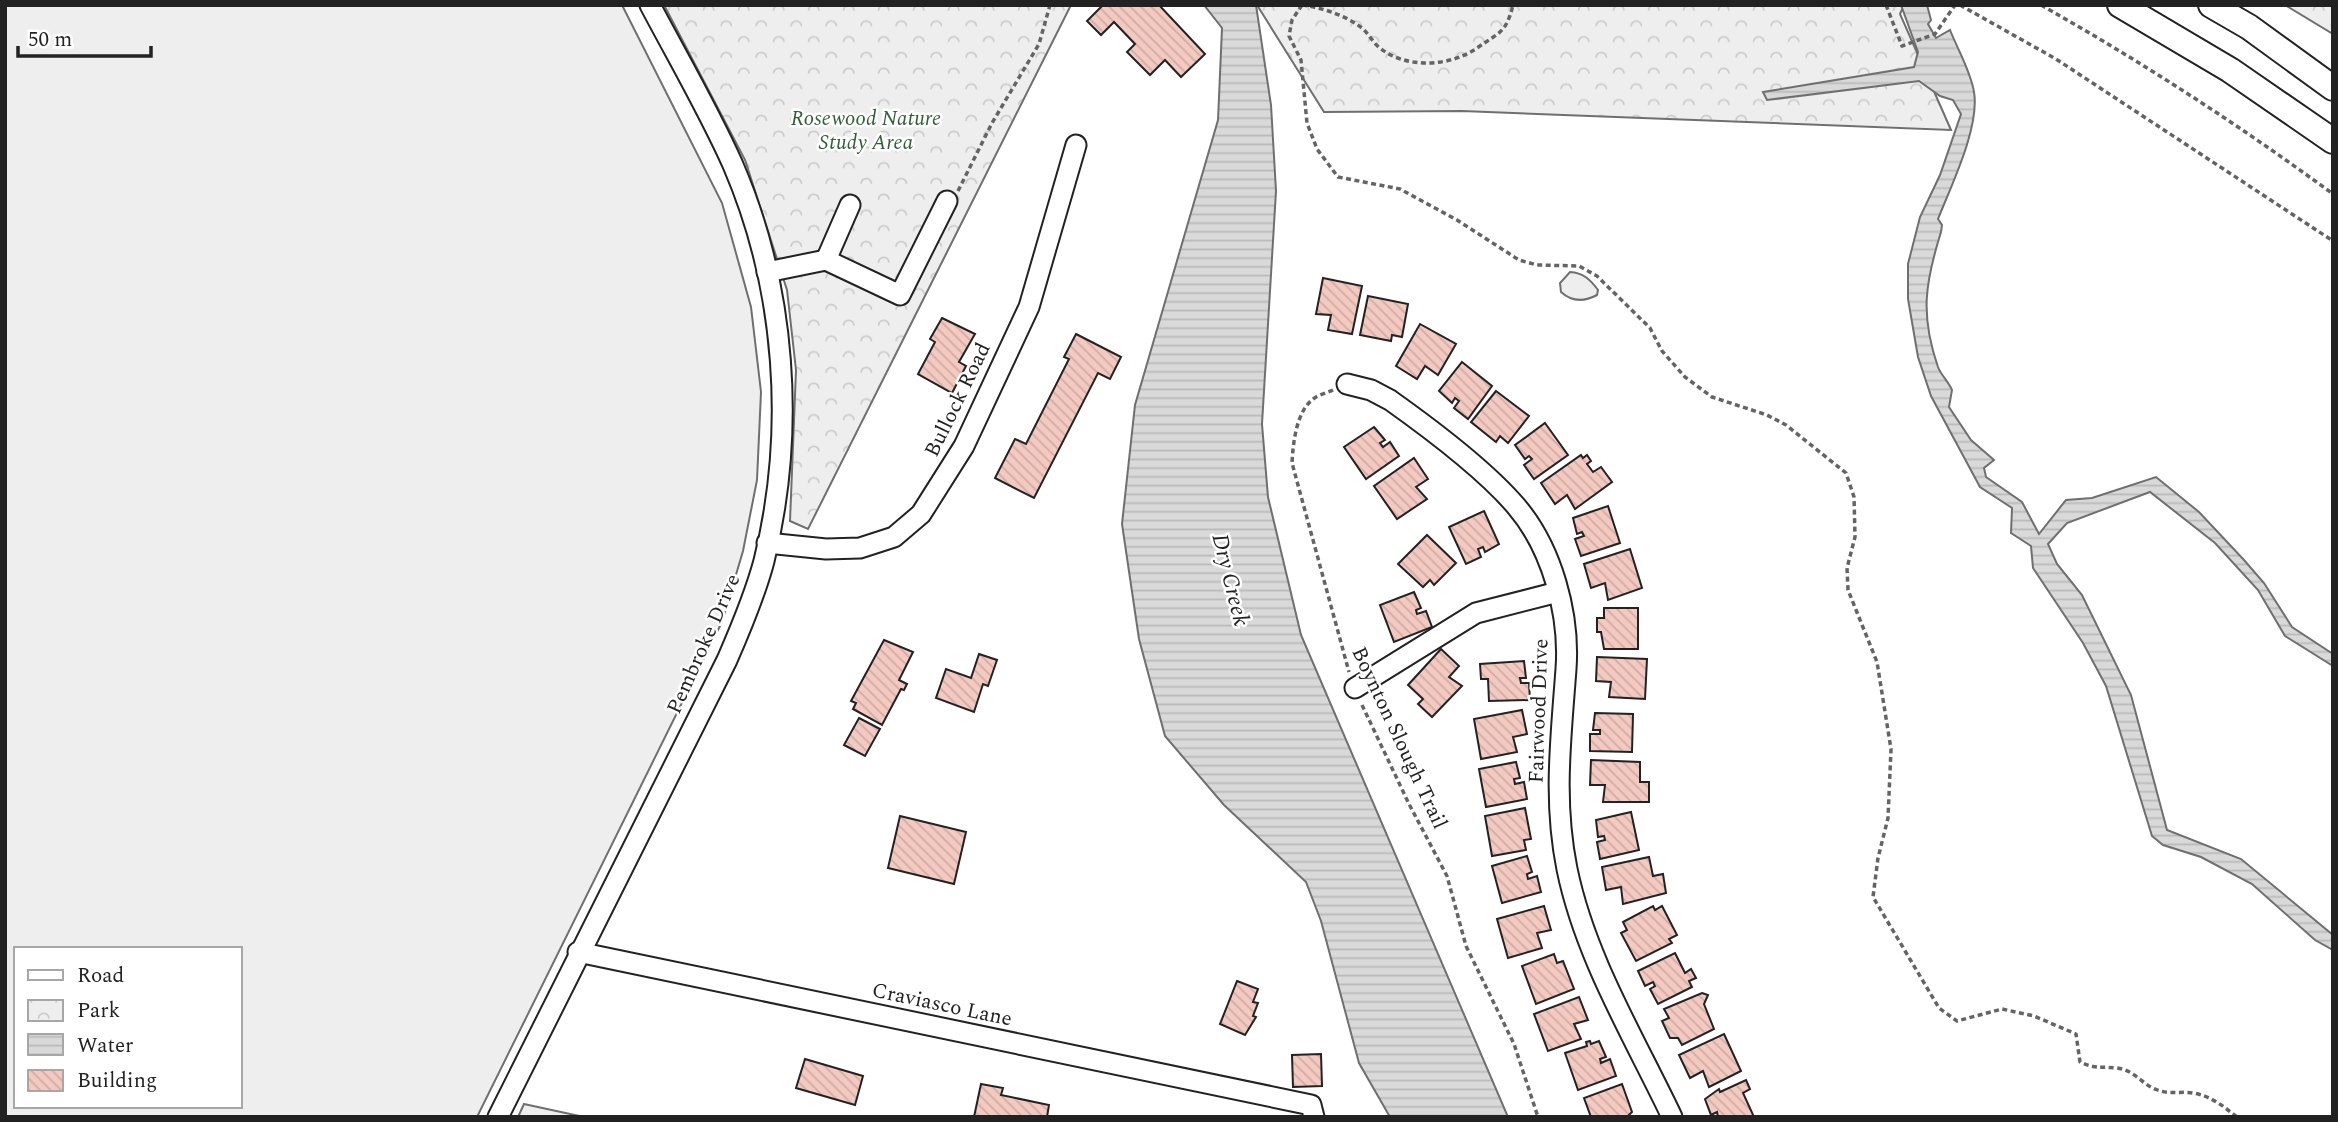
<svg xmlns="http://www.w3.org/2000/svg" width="2338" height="1122" viewBox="0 0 2338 1122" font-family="Spectral,serif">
<defs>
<pattern id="park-crowns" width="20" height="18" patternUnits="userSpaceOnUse" patternTransform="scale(1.75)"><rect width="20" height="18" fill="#eee"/><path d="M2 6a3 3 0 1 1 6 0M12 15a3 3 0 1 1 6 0" fill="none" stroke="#ccc"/></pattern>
<pattern id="water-rules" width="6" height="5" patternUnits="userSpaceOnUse" patternTransform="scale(1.75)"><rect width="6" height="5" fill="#d9d9d9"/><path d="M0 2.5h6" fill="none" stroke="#bababa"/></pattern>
<pattern id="building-back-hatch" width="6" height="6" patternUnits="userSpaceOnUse" patternTransform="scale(1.75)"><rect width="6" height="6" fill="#f3c9c0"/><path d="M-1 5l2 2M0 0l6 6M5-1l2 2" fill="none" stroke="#d0aca5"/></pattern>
</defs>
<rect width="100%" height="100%" fill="#fff"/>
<g fill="#eee" stroke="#6f6f6f" stroke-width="2" fill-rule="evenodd">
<path d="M5,5H622L722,203L751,307L761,392L757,480L743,551L722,622L477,1117H5ZM16,949H240V1106H16Z"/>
<path d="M1570,272C1583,273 1590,279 1598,290L1597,295C1584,302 1572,302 1561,292L1560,283Z"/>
<polygon points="524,1104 584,1117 518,1117"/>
</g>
<g fill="url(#park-crowns)" stroke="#6f6f6f" stroke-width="2">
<polygon points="664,5 1071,5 808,529 790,521 796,370 787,290 745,160"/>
<polygon points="1257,5 1904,5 1900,14 1951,130 1462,111 1324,112"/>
<polygon points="2285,5 2333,5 2333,34"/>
</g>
<g fill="url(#water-rules)" stroke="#6f6f6f" stroke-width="2">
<polygon points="1204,5 1256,5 1271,105 1276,191 1262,424 1268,497 1301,635 1508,1117 1390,1117 1359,1063 1321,921 1306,882 1224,805 1165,736 1139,639 1122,524 1135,405 1218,120 1222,28"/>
<path d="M1901,5H1927L1931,20L1928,24L1936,38L1950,30C1958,50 1971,72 1974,92C1980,127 1951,186 1938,219L1942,225L1941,232C1925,283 1920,315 1938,367C1941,375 1948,381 1952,390L1949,407L1971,440L1994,460L1984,468L1986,477L2022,502L2039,534L2066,500L2092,498L2156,477L2199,512L2244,560L2264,583L2292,627L2333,654V666L2285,636L2258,590L2215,543L2150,492L2067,523L2048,544L2057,564L2082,595L2131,695L2167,830L2241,859L2333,935V950L2315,940L2252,884L2201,857L2163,845L2152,836L2106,686L2083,643L2033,568L2031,546L2011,533L2012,508L1980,487L1931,396L1918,357L1908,299V264L1920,217L1940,175L1961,114L1953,100L1940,96L1919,81L1767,100L1763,92L1914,67L1918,52Z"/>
</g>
<g fill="url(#building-back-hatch)" stroke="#222" stroke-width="2">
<polygon points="1103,5 1159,5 1205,54 1181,77 1165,60 1150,75 1127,52 1135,44 1114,22 1101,35 1087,21"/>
<polygon points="1323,278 1362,286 1352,334 1328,330 1331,315 1316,314"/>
<polygon points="1368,296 1408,304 1402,337 1392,335 1391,341 1360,335"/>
<polygon points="942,318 975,334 959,362 966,366 952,393 918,374 935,342 930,339"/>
<polygon points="1420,324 1456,344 1438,375 1425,366 1417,379 1396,366"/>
<polygon points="1076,334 1121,357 1110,379 1098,373 1034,498 995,478 1015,439 1026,444 1069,359 1064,357"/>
<polygon points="1462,362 1492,386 1468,419 1454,408 1459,401 1455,398 1452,403 1439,391"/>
<polygon points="1496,391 1529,416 1508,443 1500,436 1496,442 1471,422"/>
<polygon points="1545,423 1568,455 1534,479 1524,465 1532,459 1529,456 1525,459 1515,445"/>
<polygon points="1374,427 1385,440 1380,443 1383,447 1390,442 1399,456 1366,479 1344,447"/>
<polygon points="1581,455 1583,458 1587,455 1591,461 1587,464 1593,472 1601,467 1612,482 1575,509 1567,495 1555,504 1541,483"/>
<polygon points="1414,458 1428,479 1416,487 1427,499 1397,519 1374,486"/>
<polygon points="1608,506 1620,543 1581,556 1575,539 1584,536 1582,532 1577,534 1573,518"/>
<polygon points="1484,511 1499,544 1485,552 1483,547 1478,549 1481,557 1466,564 1449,527"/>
<polygon points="1427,535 1456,563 1434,585 1430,580 1423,587 1398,564"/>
<polygon points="1630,549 1642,588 1608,600 1605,583 1591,588 1584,564"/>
<polygon points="1414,592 1421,608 1416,610 1417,614 1426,611 1432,627 1394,642 1380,605"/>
<polygon points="1604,608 1638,608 1638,649 1604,649 1601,632 1597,632 1597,618 1604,618"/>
<polygon points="884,640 913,652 899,680 907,684 904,690 901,689 882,725 853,709 856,703 851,701"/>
<polygon points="1441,649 1459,666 1449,677 1462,686 1432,717 1418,704 1423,699 1408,685"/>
<polygon points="979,654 997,660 988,686 983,684 974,712 936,698 946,669 971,678"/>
<polygon points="1597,657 1647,659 1645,699 1609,697 1611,682 1596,681"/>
<polygon points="1524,661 1526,678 1520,678 1521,683 1529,683 1530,700 1489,701 1488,679 1481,679 1480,664"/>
<polygon points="1522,710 1527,734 1513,737 1517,752 1481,759 1474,719"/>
<polygon points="1595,713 1633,714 1632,752 1590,751 1590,734 1600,734 1600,730 1593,730"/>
<polygon points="859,718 880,729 865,756 844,745"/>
<polygon points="1591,760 1640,762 1640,782 1649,782 1649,802 1603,802 1605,785 1590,785"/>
<polygon points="1516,762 1520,778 1514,779 1515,784 1524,782 1527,799 1486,807 1479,769"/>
<polygon points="1525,808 1531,839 1524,840 1526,850 1492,856 1485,816"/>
<polygon points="1631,812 1639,850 1600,859 1597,842 1605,840 1604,836 1598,837 1596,820"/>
<polygon points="900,816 966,832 954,884 888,868"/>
<polygon points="1527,856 1532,872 1527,874 1528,879 1537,876 1541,892 1502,903 1492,866"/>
<polygon points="1649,857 1653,876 1663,874 1666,893 1623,904 1621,887 1606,890 1602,867"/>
<polygon points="1544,906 1551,930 1537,933 1542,948 1508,958 1497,919"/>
<polygon points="1653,906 1655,910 1662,906 1677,935 1669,939 1672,943 1636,961 1621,933 1627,930 1623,922"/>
<polygon points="1675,953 1685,973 1691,969 1696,978 1689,981 1692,987 1658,1004 1650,989 1655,986 1653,982 1645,986 1638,971"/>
<polygon points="1554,954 1557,963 1563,961 1574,989 1536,1004 1522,966"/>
<polygon points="1237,981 1258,989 1253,1002 1258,1003 1253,1016 1256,1017 1245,1035 1220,1024"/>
<polygon points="1702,993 1708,995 1704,1004 1714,1029 1682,1045 1678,1038 1670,1038 1662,1021 1669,1018 1664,1009"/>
<polygon points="1579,997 1588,1020 1574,1024 1581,1039 1548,1051 1534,1014"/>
<polygon points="1724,1034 1741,1071 1709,1087 1703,1071 1690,1078 1679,1055"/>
<polygon points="1590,1041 1591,1044 1599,1041 1606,1057 1600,1059 1601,1063 1610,1059 1616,1076 1578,1090 1565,1053 1587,1046 1586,1042"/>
<polygon points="1321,1054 1322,1086 1293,1087 1292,1055"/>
<polygon points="805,1059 863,1076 855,1105 796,1088"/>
<polygon points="1746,1080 1750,1089 1743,1093 1754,1117 1718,1117 1717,1112 1711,1115 1705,1099 1719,1089 1720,1092"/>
<polygon points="981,1084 1003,1088 1001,1095 1049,1105 1047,1117 974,1117"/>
<polygon points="1622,1084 1632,1112 1627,1117 1591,1117 1584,1098"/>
</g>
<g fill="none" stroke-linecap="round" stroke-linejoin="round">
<g stroke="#222" stroke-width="23">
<g id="minor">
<polyline points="826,260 850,205"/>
<polyline points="767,272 826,260 900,295 947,201"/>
<path d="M1347,384L1371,390L1390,400C1428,427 1486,471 1516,506C1552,548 1570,614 1566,669C1561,738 1553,800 1567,869C1585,957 1634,1037 1672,1117"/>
<polyline points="767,543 826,549 860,548 894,537 921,514 964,446 1029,307 1076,145"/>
<polyline points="1355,688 1476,613 1558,592"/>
<polyline points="578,952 1311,1105 1314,1117"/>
<path d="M498,1117L727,660C741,628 755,595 764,561C796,431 786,288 733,165C709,111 678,58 650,5"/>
</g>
</g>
<g stroke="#222" stroke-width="28">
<g id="major">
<polyline points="2120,5 2230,70 2333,141"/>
<polyline points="2211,5 2249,27 2333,88"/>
</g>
</g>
<g stroke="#646464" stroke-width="3.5" stroke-dasharray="5 3.5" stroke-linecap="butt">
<path d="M1302,5L1292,20L1289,36L1301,60L1307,123L1317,149L1338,177L1400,189L1457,220L1519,260L1537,265L1579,266L1597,276L1650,328L1662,351L1685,377L1712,397L1767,415L1786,425L1846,473L1854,497L1855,537L1847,568L1848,590L1877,662L1891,749L1888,818L1878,858L1873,897L1939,1008L1957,1021L2002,1009L2034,1016L2076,1034L2080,1062C2098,1070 2100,1066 2117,1068C2134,1070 2142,1084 2155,1089C2168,1095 2181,1091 2193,1093C2211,1096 2223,1106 2237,1117"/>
<path d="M1302,5C1323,8 1345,15 1362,28C1369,34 1373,43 1380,48C1406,69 1450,67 1477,48C1500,32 1506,33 1513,5"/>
<polyline points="1886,5 1902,46 1935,34 1955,5"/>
<polyline points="1960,5 2056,59 2333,241"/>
<path d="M2041,5C2142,62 2239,125 2333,194"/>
<polyline points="958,191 992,123 1039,44 1050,5"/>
<path d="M1333,390C1327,393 1317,395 1312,400C1296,413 1293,444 1292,463L1349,672"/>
<polyline points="1362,705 1409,804 1447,876 1466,946 1514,1044 1538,1117"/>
</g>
<use href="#minor" stroke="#fff" stroke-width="19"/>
<use href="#major" stroke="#fff" stroke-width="24"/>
</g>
<g text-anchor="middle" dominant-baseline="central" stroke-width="5" stroke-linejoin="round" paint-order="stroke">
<g font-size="21" font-style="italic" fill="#2f5e38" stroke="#fff">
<text x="866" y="119">Rosewood Nature<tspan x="866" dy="24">Study Area</tspan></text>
</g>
<g font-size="21" fill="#222" stroke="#fff">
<text transform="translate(958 400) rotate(-64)">Bullock Road</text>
<text transform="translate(704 644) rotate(-66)">Pembroke Drive</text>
<text transform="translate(1539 711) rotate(-88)">Fairwood Drive</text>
<text transform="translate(1399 738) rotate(65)">Boynton Slough Trail</text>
<text transform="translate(942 1005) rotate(12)">Craviasco Lane</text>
</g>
<g font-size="23" font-style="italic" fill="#222" stroke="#fff">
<text transform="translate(1230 580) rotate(76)">Dry Creek</text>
</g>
</g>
<rect width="2338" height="1122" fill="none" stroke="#222222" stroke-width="14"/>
<rect x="14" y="947" width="228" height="161" fill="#ffffff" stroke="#a7a7a7" stroke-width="2"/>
<rect x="28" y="970" width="35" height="10" fill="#ffffff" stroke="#a7a7a7" stroke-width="2"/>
<text x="77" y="982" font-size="21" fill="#222222">Road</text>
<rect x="28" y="1000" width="35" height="21" fill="url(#park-crowns)" stroke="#a7a7a7" stroke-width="2"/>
<text x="77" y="1017" font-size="21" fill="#222222">Park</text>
<rect x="28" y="1034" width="35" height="21" fill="url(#water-rules)" stroke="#a7a7a7" stroke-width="2"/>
<text x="77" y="1052" font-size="21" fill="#222222">Water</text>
<rect x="28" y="1070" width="35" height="21" fill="url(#building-back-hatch)" stroke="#a7a7a7" stroke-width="2"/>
<text x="77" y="1087" font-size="21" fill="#222222">Building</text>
<path d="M18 46v10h133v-10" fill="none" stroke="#222222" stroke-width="3.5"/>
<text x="28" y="46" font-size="21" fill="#222222" stroke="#ffffff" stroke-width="5" paint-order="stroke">50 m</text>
</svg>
